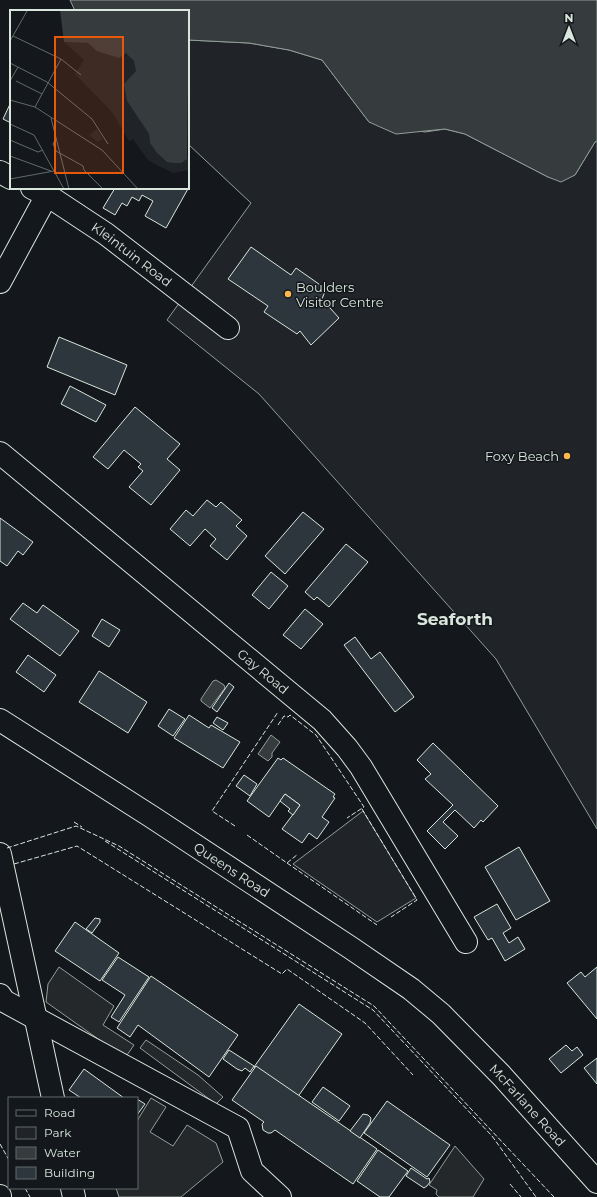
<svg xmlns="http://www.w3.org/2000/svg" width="597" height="1197" viewBox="0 0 597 1197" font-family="Montserrat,sans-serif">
<rect width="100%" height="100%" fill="#14181c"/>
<g fill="#202428" stroke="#939e99">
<polygon points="188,40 249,43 289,50 322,60 369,122 425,132 445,129 465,134 548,177 575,175 595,142 597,141 597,829 496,659 259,394 167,320 251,203 188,144"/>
<polygon points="363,811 416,898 377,922 293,864"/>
</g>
<g fill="#24282b" stroke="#939e99">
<polygon points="59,967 114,1006 103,1025 134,1045 125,1058 46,1002 48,984"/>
<polygon points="146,1040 198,1075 223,1097 216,1104 140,1048"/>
<polygon points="151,1098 166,1107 150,1132 173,1146 187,1125 216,1143 223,1162 181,1197 119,1197 116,1188 137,1188 137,1121"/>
<polygon points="455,1146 484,1179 473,1197 439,1197 436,1194 437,1190 429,1185"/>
</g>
<g fill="#363b3e" stroke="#939e99">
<polygon points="70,0 597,0 597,141 595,142 575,175 561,182 548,177 465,134 445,129 396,134 369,122 322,60 289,50 249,43 188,40 188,11 75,11"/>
<polygon points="216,680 224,685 225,688 210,708 201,701 201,699 213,681"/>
<polygon points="271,735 280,742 272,753 272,757 268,761 258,754"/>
</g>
<g fill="#2c363c" stroke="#d8e6dc">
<polygon points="11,102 11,123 3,119"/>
<polygon points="188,187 189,187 166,228 145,216 153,201 142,195 139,201 132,197 127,206 122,203 115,215 103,208 115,188 188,188"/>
<polygon points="251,247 291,275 296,268 326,289 322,299 339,318 311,345 300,331 297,334 264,312 268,306 228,279"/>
<polygon points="59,337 127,365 115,395 47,367"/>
<polygon points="70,386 106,405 96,422 61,404"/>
<polygon points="135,407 180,444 167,459 180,470 151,505 129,487 143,471 138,467 141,464 124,450 108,469 93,457"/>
<polygon points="207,500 216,507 221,502 242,520 236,526 247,536 227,560 210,546 216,539 205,529 190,546 170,529 186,510 193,516"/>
<polygon points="303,512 324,529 285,574 265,556"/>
<polygon points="0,518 33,542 23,555 18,551 7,566 0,561"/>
<polygon points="346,544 368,562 329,607 317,597 314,600 305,592"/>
<polygon points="271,572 288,586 269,609 252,595"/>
<polygon points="23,603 37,613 43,605 79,631 60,656 10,619"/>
<polygon points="305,609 323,624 301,649 283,635"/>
<polygon points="102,619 120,630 109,647 92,636"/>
<polygon points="355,637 371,659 380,652 414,697 395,712 344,645"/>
<polygon points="28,655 56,675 44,692 16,672"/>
<polygon points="99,671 147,702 128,733 79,702"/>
<polygon points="229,683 234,687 217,712 212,708"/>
<polygon points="169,709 185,719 173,736 158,726"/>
<polygon points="189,715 209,728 211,725 240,742 223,768 174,738"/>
<polygon points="217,717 228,723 223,730 213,723"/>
<polygon points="433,743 498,806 483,822 481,820 474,828 455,810 443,822 458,836 445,849 427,831 453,805 425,779 431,774 417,760"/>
<polygon points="278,758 281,760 283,758 335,794 333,797 335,798 322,817 329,822 317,839 309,833 302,843 282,829 300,805 285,794 269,817 247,801"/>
<polygon points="244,775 257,784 250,796 236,786"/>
<polygon points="285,794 300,805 293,815 288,811 290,809 280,801"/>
<polygon points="519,847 550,901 516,920 485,867"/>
<polygon points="497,904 511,928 503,933 509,943 518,937 525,949 505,961 492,938 488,940 474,917"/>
<polygon points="95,918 100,919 100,922 92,933 86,929"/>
<polygon points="75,922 119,953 100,981 55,951"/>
<polygon points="118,957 149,977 119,1022 111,1017 125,995 102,980"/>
<polygon points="597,967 597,1019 567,983 581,972 585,977"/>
<polygon points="151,976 238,1035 209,1077 138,1025 130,1037 117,1028"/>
<polygon points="299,1004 342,1034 297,1098 254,1067"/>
<polygon points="566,1045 572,1051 577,1047 583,1055 561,1073 549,1059"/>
<polygon points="229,1050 254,1066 250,1072 245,1068 242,1071 237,1069 223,1059"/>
<polygon points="597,1058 597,1084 584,1068"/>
<polygon points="256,1066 377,1149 353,1184 275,1130 271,1133 268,1133 263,1130 262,1124 264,1122 232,1100"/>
<polygon points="84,1069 124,1098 81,1098 69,1090"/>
<polygon points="323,1087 350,1106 339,1121 312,1102"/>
<polygon points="137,1099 145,1104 137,1115"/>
<polygon points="387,1101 450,1145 427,1177 364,1133"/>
<polygon points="363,1114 368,1115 371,1118 370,1123 360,1138 350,1131"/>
<polygon points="378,1150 408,1171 389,1197 380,1197 357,1181"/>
<polygon points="411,1168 427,1179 429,1178 430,1182 427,1186 424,1188 406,1176"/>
</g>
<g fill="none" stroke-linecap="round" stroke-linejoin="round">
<g stroke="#d8e6dc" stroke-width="24">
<g id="minor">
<polyline points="0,172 11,178"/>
<path id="s1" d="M32,188L47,195L106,234L228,328"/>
<polyline points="0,282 47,195"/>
<path id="s2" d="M0,453L322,720L347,748L361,767L466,942"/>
<polyline points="0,854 53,1098"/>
<polyline points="0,995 4,1001 238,1128 252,1171 280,1197"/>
<polyline points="72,1188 74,1197"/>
<polyline points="0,1196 0,1197"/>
</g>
</g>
<g stroke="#d8e6dc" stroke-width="24">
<g id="major">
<path id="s3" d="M0,720L152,817L351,948L411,989L441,1014L501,1075L597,1182"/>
</g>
</g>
<use href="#minor" stroke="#14181c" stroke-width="22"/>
<use href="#major" stroke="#14181c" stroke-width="22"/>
<g stroke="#d8e6dc" stroke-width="1" stroke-dasharray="5 2" stroke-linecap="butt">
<polyline points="278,725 284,716 288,717 290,715 316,735 364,807 347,818"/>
<polyline points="362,809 417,900 391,917"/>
<polyline points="74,822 82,827"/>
<polyline points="235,826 212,811 278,712"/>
<polyline points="247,835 287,863 298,854"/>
<polyline points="105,841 373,1010 492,1136 536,1197"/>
<polyline points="7,848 76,826 119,846 374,1006 554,1197"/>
<polyline points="287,863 377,925"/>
<polyline points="14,864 77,846 282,974 287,969 365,1023 413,1075"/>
<polyline points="0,1144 9,1160"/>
<polyline points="510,1184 521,1197"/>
<polyline points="25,1188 30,1197"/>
</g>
</g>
<g fill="#ffb74d" stroke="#14181c" stroke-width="1.5">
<circle cx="288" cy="294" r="4"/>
<circle cx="567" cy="456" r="4"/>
</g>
<g text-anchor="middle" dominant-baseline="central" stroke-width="3" stroke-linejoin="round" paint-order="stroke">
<g font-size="13" fill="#d8e6dc" stroke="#14181c">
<text stroke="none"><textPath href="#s1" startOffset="120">Kleintuin Road</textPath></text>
<text stroke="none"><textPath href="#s2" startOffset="342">Gay Road</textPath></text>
<text stroke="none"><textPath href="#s3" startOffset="276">Queens Road</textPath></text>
<text stroke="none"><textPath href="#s3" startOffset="656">McFarlane Road</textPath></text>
</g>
<g font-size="13" fill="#d8e6dc" stroke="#14181c" text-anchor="start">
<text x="296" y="287">Boulders<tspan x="296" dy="15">Visitor Centre</tspan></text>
<text x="559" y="456" text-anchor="end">Foxy Beach</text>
</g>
<g font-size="17" font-weight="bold" fill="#d8e6dc" stroke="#14181c">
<text x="455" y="619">Seaforth</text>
</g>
</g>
<g transform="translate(10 10)">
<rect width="179" height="179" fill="#14181c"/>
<path d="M54,32L78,33L109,48L113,43L118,44L125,52L126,61L117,91L139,124L140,133L147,143L157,152L169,153L179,145V160L163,163L145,154L138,150L123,129L119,131L102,102L65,64L74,50ZM87,119L93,129L88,132L79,125Z" fill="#202428"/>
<path d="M50,0H179L177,149L171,153H163L157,152L147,143L140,133L139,124L117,91L114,74L126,61L124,51L116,43L109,48L87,41L78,33L54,32Z" fill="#363b3e"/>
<path fill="none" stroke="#626a69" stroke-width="1" d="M3,26L51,49L71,65M0,31L17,1M0,53L37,72L82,109L98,134M0,71L8,57M6,71L32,84M0,90L25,97L92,140L128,179M25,97L51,49M41,108L59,179M0,114L24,125L54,179M46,128L43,134L46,141L73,156L74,160L93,179M0,130L28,142L33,140M0,146L41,161M0,169L44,161"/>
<path fill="#e8590c" fill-opacity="0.15" stroke="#e8590c" stroke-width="2" d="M45,27H113V163H45Z"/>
<rect width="179" height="179" fill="none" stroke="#d8e6dc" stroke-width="2"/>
</g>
<rect x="8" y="1097" width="130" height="92" fill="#14181c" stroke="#626a69"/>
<rect x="16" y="1110" width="20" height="6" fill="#14181c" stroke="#626a69"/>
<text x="44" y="1117" font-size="12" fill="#d8e6dc">Road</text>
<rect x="16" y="1127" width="20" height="12" fill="#202428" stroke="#626a69"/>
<text x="44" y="1137" font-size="12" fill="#d8e6dc">Park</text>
<rect x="16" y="1147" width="20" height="12" fill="#363b3e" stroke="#626a69"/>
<text x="44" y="1157" font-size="12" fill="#d8e6dc">Water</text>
<rect x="16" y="1167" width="20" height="12" fill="#2c363c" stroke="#626a69"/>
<text x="44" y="1177" font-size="12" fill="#d8e6dc">Building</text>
<g transform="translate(569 28)" stroke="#14181c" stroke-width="3" paint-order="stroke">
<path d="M0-3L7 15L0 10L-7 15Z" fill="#d8e6dc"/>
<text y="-6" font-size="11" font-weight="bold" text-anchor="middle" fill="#d8e6dc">N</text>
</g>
</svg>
